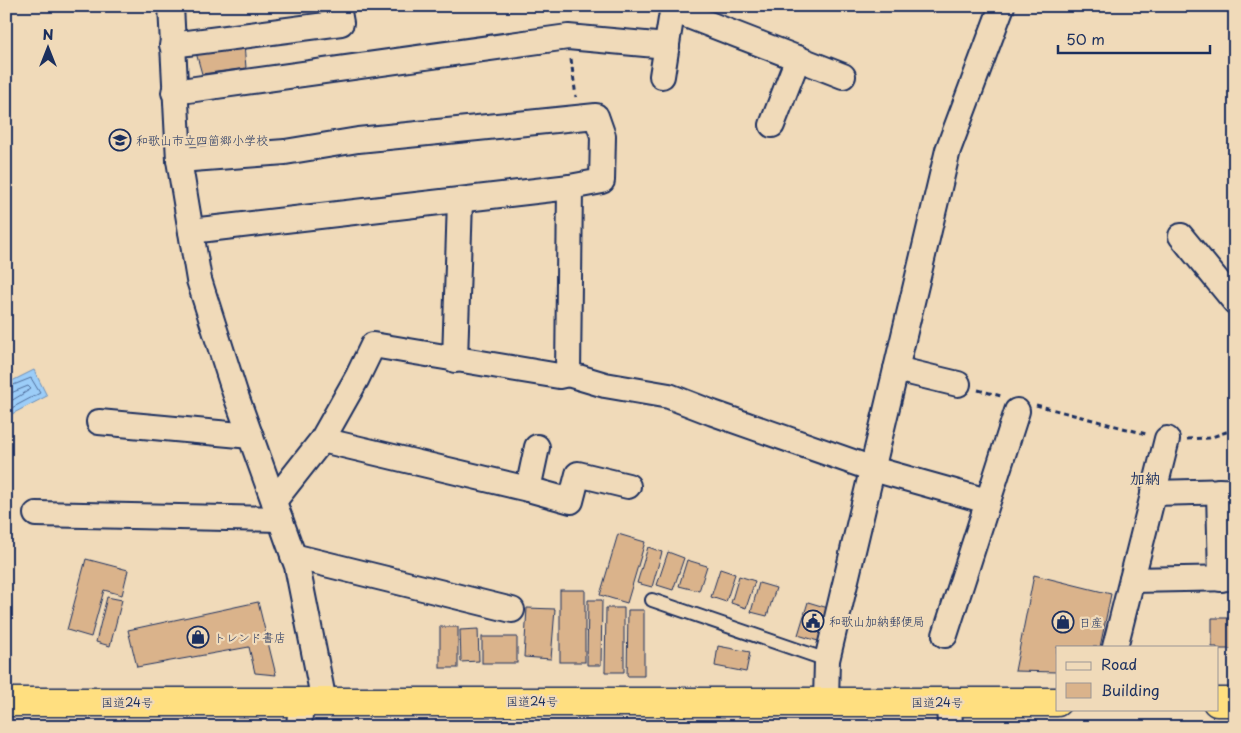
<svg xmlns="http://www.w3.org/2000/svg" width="1241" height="733" viewBox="0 0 1241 733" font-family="'Playpen Sans','Klee One',sans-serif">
<rect width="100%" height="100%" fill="#f0dab9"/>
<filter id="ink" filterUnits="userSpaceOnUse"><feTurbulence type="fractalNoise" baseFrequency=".02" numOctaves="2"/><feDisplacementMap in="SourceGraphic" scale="10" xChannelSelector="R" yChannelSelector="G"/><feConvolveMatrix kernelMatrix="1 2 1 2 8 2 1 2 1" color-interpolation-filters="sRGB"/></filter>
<g filter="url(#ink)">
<polygon fill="#9ccdf8" stroke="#688eba" points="34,370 47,396 6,417 6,384"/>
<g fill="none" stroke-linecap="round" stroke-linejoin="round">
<g stroke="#4f6e9c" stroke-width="1">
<polyline points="6,388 31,378 40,393 6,411"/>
<polyline points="6,395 28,386 31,389 6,404"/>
</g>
</g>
<g fill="#dab38b" stroke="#1b2f5e">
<polygon points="244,44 246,68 202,74 195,49"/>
<polygon points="618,534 645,542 627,603 600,595"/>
<polygon points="648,547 662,552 652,587 637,583"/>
<polygon points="668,552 684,558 673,590 657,585"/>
<polygon points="86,559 128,570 122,595 104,590 91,637 67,630"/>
<polygon points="687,560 707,566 699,591 679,586"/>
<polygon points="720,569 735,574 726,602 711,597"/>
<polygon points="1034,575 1111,594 1100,647 1057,647 1057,672 1015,671"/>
<polygon points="739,576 755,581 746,608 731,603"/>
<polygon points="759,583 776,588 767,616 751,612"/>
<rect x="560" y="590" width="25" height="72"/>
<polygon points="107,597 122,600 110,646 96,642"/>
<polygon points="588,600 602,600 601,665 587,665"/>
<polygon points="258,602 276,675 255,673 249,647 137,667 128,630"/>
<polygon points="808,602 828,608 818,641 798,635"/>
<polygon points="527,608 555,609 551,659 524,657"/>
<polygon points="606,608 624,608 624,672 605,672"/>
<polygon points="628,610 644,610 644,676 627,676"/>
<polygon points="1212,618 1235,618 1235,649 1217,649 1217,647 1212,647"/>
<rect x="440" y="627" width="18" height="41"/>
<polygon points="478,629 479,661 461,662 460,630"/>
<rect x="482" y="637" width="35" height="26"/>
<polygon points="718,646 750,652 746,672 715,666"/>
</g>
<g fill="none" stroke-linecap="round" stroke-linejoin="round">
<g stroke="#1b2f5e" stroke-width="16">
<polyline id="service" points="652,600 827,660"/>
</g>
<g stroke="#1b2f5e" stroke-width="28">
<g id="minor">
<polyline points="171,6 179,160 199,280 235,393 297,566 324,702"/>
<polyline points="673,10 843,76"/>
<polyline points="172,45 341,23 338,6"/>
<polyline points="662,76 673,6"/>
<polyline points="174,92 568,37 667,46"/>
<polyline points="772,125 798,58"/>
<polyline points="179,160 285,152 358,140 596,116 603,136 602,181 570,187 568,374 605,385 669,396 713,413 873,469 987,501"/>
<polyline points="191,231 570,187"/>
<polyline points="1181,236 1235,302"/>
<polyline points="455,360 460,200"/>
<polyline points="896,369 958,384"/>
<polyline points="99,422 251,436"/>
<polyline points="322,440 528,489 537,447"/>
<polyline points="528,489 571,501 578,474 628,486"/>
<polyline points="1219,491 1221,579"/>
<polyline points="1153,493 1234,491"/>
<polyline points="274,501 322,440 357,378 373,345 559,376 568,374"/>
<polyline points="36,514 280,519"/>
<polyline points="293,556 512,610"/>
<polyline points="1132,580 1235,578"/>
<polyline points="945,635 1017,411"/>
<polyline points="1115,647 1167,439"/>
<polyline points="826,701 827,660 948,150 1002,6"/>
<polyline points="949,703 950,727"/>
<polyline points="299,727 301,702"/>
</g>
</g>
<g stroke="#1b2f5e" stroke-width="31">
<g id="trunk">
<polyline points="6,702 1057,702"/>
<polyline points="1217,702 1235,702"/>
</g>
</g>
<g stroke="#1b2f5e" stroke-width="3" stroke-dasharray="5 4" stroke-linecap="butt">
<polyline points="571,59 576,97"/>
<polyline points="978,390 1001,396"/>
<polyline points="1036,405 1146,434"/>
<polyline points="1187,439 1209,438 1235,429"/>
</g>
<use href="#service" stroke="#f0dab9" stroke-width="12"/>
<use href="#minor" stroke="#f0dab9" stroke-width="24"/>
<use href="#trunk" stroke="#ffdf80" stroke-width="28"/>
</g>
</g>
<defs>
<g id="school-ring" transform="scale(1.125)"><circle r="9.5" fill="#f0dab9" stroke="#1b2f5e" stroke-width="1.5"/><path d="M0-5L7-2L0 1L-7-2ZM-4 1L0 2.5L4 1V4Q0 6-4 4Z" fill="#1b2f5e"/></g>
<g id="civic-ring" transform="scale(1.125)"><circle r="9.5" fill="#f0dab9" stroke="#1b2f5e" stroke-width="1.5"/><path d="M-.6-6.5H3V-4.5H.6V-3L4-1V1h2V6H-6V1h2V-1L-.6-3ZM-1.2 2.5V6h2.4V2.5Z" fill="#1b2f5e"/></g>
<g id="shop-ring" transform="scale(1.125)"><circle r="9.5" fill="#f0dab9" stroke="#1b2f5e" stroke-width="1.5"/><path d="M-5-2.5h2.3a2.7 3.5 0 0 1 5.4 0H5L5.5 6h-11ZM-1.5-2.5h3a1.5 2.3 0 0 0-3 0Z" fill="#1b2f5e"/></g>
</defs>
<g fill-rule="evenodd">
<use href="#school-ring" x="120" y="140"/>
<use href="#civic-ring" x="813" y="621"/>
<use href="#shop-ring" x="1063" y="622"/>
<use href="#shop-ring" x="198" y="637"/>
</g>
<g text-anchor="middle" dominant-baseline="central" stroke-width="4.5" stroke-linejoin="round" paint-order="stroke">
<g font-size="12" fill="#1b2f5e" stroke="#f0dab9" text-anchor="start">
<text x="136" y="140">和歌山市立四箇郷小学校</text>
<text x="829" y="621">和歌山加納郵便局</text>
<text x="1079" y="622">日産</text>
<text x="214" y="637">トレンド書店</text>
</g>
<g font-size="12" fill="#1b2f5e" stroke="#f0dab9">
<text x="532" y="701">国道24号</text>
<text x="127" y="702">国道24号</text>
<text x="937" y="702">国道24号</text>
</g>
<g font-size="15" font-weight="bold" fill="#1b2f5e" stroke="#f0dab9">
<text x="1145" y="477">加納</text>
</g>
</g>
<rect width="1241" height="733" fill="none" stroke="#f0dab9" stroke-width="25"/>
<rect x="12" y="12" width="1216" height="708" fill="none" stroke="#1b2f5e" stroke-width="2" filter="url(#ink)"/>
<rect x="1056" y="646" width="162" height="65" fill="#f0dab9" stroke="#9b9695"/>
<rect x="1066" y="662" width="25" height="8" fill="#f0dab9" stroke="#9b9695"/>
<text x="1101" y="670" font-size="15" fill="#1b2f5e">Road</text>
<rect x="1066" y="683" width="25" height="15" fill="#dab38b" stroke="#9b9695"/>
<text x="1101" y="696" font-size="15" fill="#1b2f5e">Building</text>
<g transform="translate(48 48)" stroke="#f0dab9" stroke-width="4" paint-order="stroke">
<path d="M0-4L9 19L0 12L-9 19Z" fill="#1b2f5e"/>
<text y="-8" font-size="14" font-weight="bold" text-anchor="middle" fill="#1b2f5e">N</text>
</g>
<path d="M1058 45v8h152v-8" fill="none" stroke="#1b2f5e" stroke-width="2.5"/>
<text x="1066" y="45" font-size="15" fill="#1b2f5e" stroke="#f0dab9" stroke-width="4" paint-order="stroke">50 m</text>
</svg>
